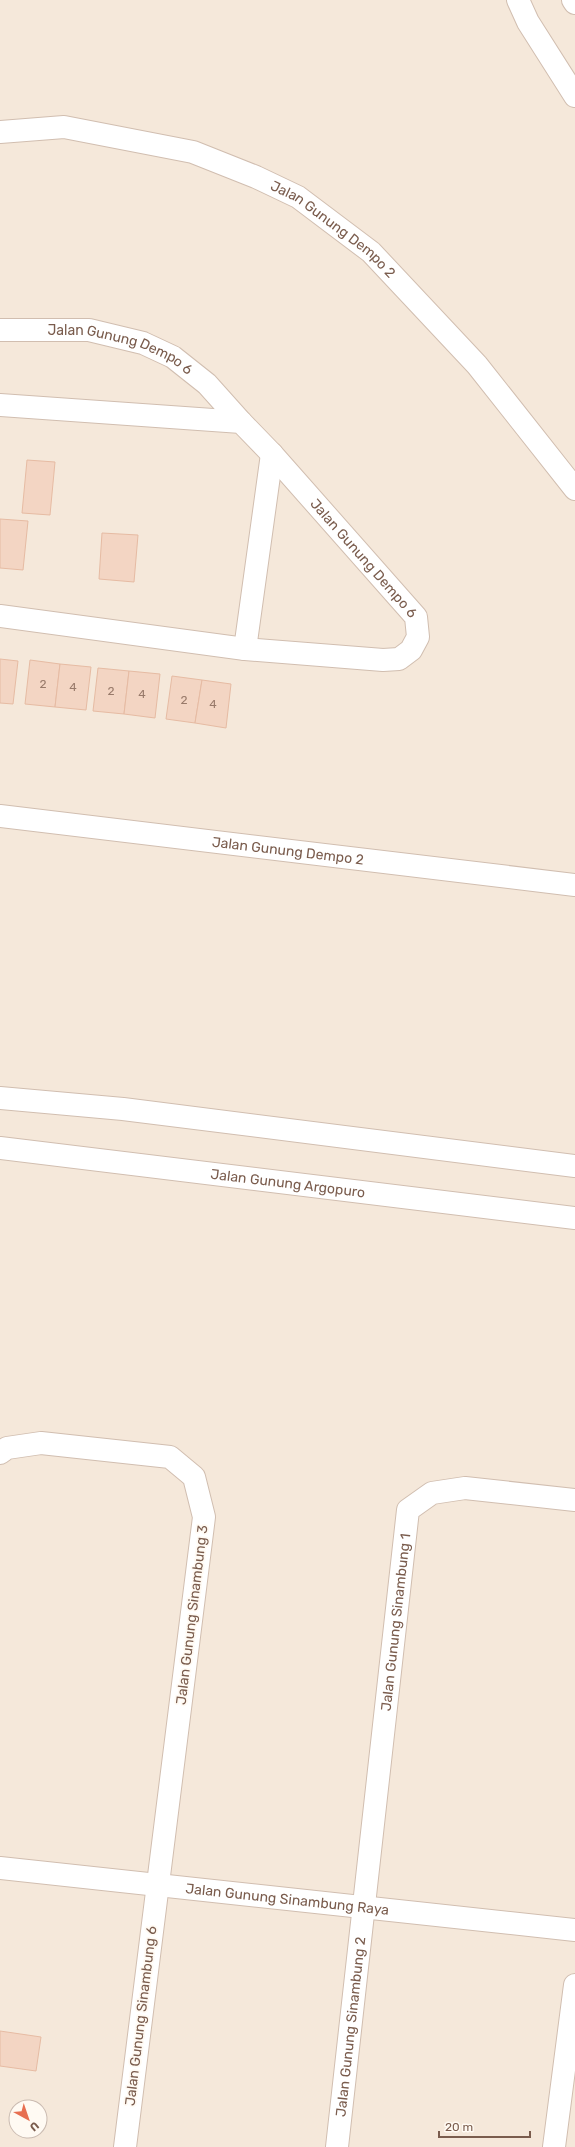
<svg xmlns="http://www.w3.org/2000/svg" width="575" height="2147" viewBox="0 0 575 2147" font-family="Rubik,sans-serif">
<rect width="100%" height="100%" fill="#fdf6ec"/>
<path fill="#f5e8da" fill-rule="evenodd" d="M0,0H575V2147H0ZM16,2107H40V2131H16Z"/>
<g fill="#f3d5c3" stroke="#e6bba3">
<polygon points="27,460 55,462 50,515 22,513"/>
<polygon points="0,519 28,521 23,570 0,568"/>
<polygon points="102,533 138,535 134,582 99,579"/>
<polygon points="0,659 18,661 13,704 0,703"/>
<polygon points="30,660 60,664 55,707 25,704"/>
<polygon points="60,664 91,667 86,710 55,707"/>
<polygon points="98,668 129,671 124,714 93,711"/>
<polygon points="129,671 160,674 155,718 124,714"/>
<polygon points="172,676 202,680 195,723 166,719"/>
<polygon points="202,680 231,684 226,728 195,723"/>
<polygon points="0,2031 41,2037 36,2071 0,2066"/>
</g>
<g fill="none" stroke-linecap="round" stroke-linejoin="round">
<g stroke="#d1beb0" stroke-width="24">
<g id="minor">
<polyline points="518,0 528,22 575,96"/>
<polyline points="573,0 575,3"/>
<path id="s1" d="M0,132L64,127L193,152L256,177L298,197L371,252L477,365L575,489"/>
<path id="s2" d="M0,330H89L143,343L173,357L207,384L241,422"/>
<path id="s3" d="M0,405L241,422L272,454L416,617L418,637L411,650L399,659L383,660L245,649L0,616"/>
<polyline points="245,649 272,454"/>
<path id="s4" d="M0,816L575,885"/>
<polyline points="0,1098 123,1109 575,1166"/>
<path id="s5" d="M0,1148L575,1218"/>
<polyline points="0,1453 7,1448 41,1443 170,1457 194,1477 204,1517 125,2147"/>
<path id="s6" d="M0,1868L575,1930"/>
<path id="s7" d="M337,2147L408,1510L432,1493L465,1488L575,1500"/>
<polyline points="554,2147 575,1985"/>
</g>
</g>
<use href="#minor" stroke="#fff" stroke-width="22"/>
</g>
<g text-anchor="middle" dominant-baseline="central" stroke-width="3.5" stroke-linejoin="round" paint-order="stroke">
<g font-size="12" fill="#987a6a">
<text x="43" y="684">2</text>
<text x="73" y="687">4</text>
<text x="111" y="691">2</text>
<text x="142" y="694">4</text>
<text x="184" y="700">2</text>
<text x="213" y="704">4</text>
</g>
<g font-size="14" fill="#7a5c4d" stroke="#fffaf3">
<text stroke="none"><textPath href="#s1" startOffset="357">Jalan Gunung Dempo 2</textPath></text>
<text stroke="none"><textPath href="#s2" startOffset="124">Jalan Gunung Dempo 6</textPath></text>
<text stroke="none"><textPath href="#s3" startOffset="425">Jalan Gunung Dempo 6</textPath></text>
<text stroke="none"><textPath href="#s4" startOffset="290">Jalan Gunung Dempo 2</textPath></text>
<text stroke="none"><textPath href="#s5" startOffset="290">Jalan Gunung Argopuro</textPath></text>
<text transform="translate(192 1615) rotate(-83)">Jalan Gunung Sinambung 3</text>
<text stroke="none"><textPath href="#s7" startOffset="528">Jalan Gunung Sinambung 1</textPath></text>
<text stroke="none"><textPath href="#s6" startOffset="289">Jalan Gunung Sinambung Raya</textPath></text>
<text transform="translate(141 2016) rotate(-83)">Jalan Gunung Sinambung 6</text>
<text stroke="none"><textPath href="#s7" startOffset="121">Jalan Gunung Sinambung 2</textPath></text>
</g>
</g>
<g transform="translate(28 2119) rotate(140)"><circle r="19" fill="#fffaf3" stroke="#cabbb1"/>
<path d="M0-3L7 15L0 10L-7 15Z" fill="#e76f51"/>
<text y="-6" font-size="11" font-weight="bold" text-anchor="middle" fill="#7a5c4d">U</text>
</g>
<path d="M439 2131v6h91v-6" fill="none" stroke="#7a5c4d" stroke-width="2"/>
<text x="445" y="2131" font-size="12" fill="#7a5c4d" stroke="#fffaf3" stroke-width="3" paint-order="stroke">20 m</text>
</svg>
